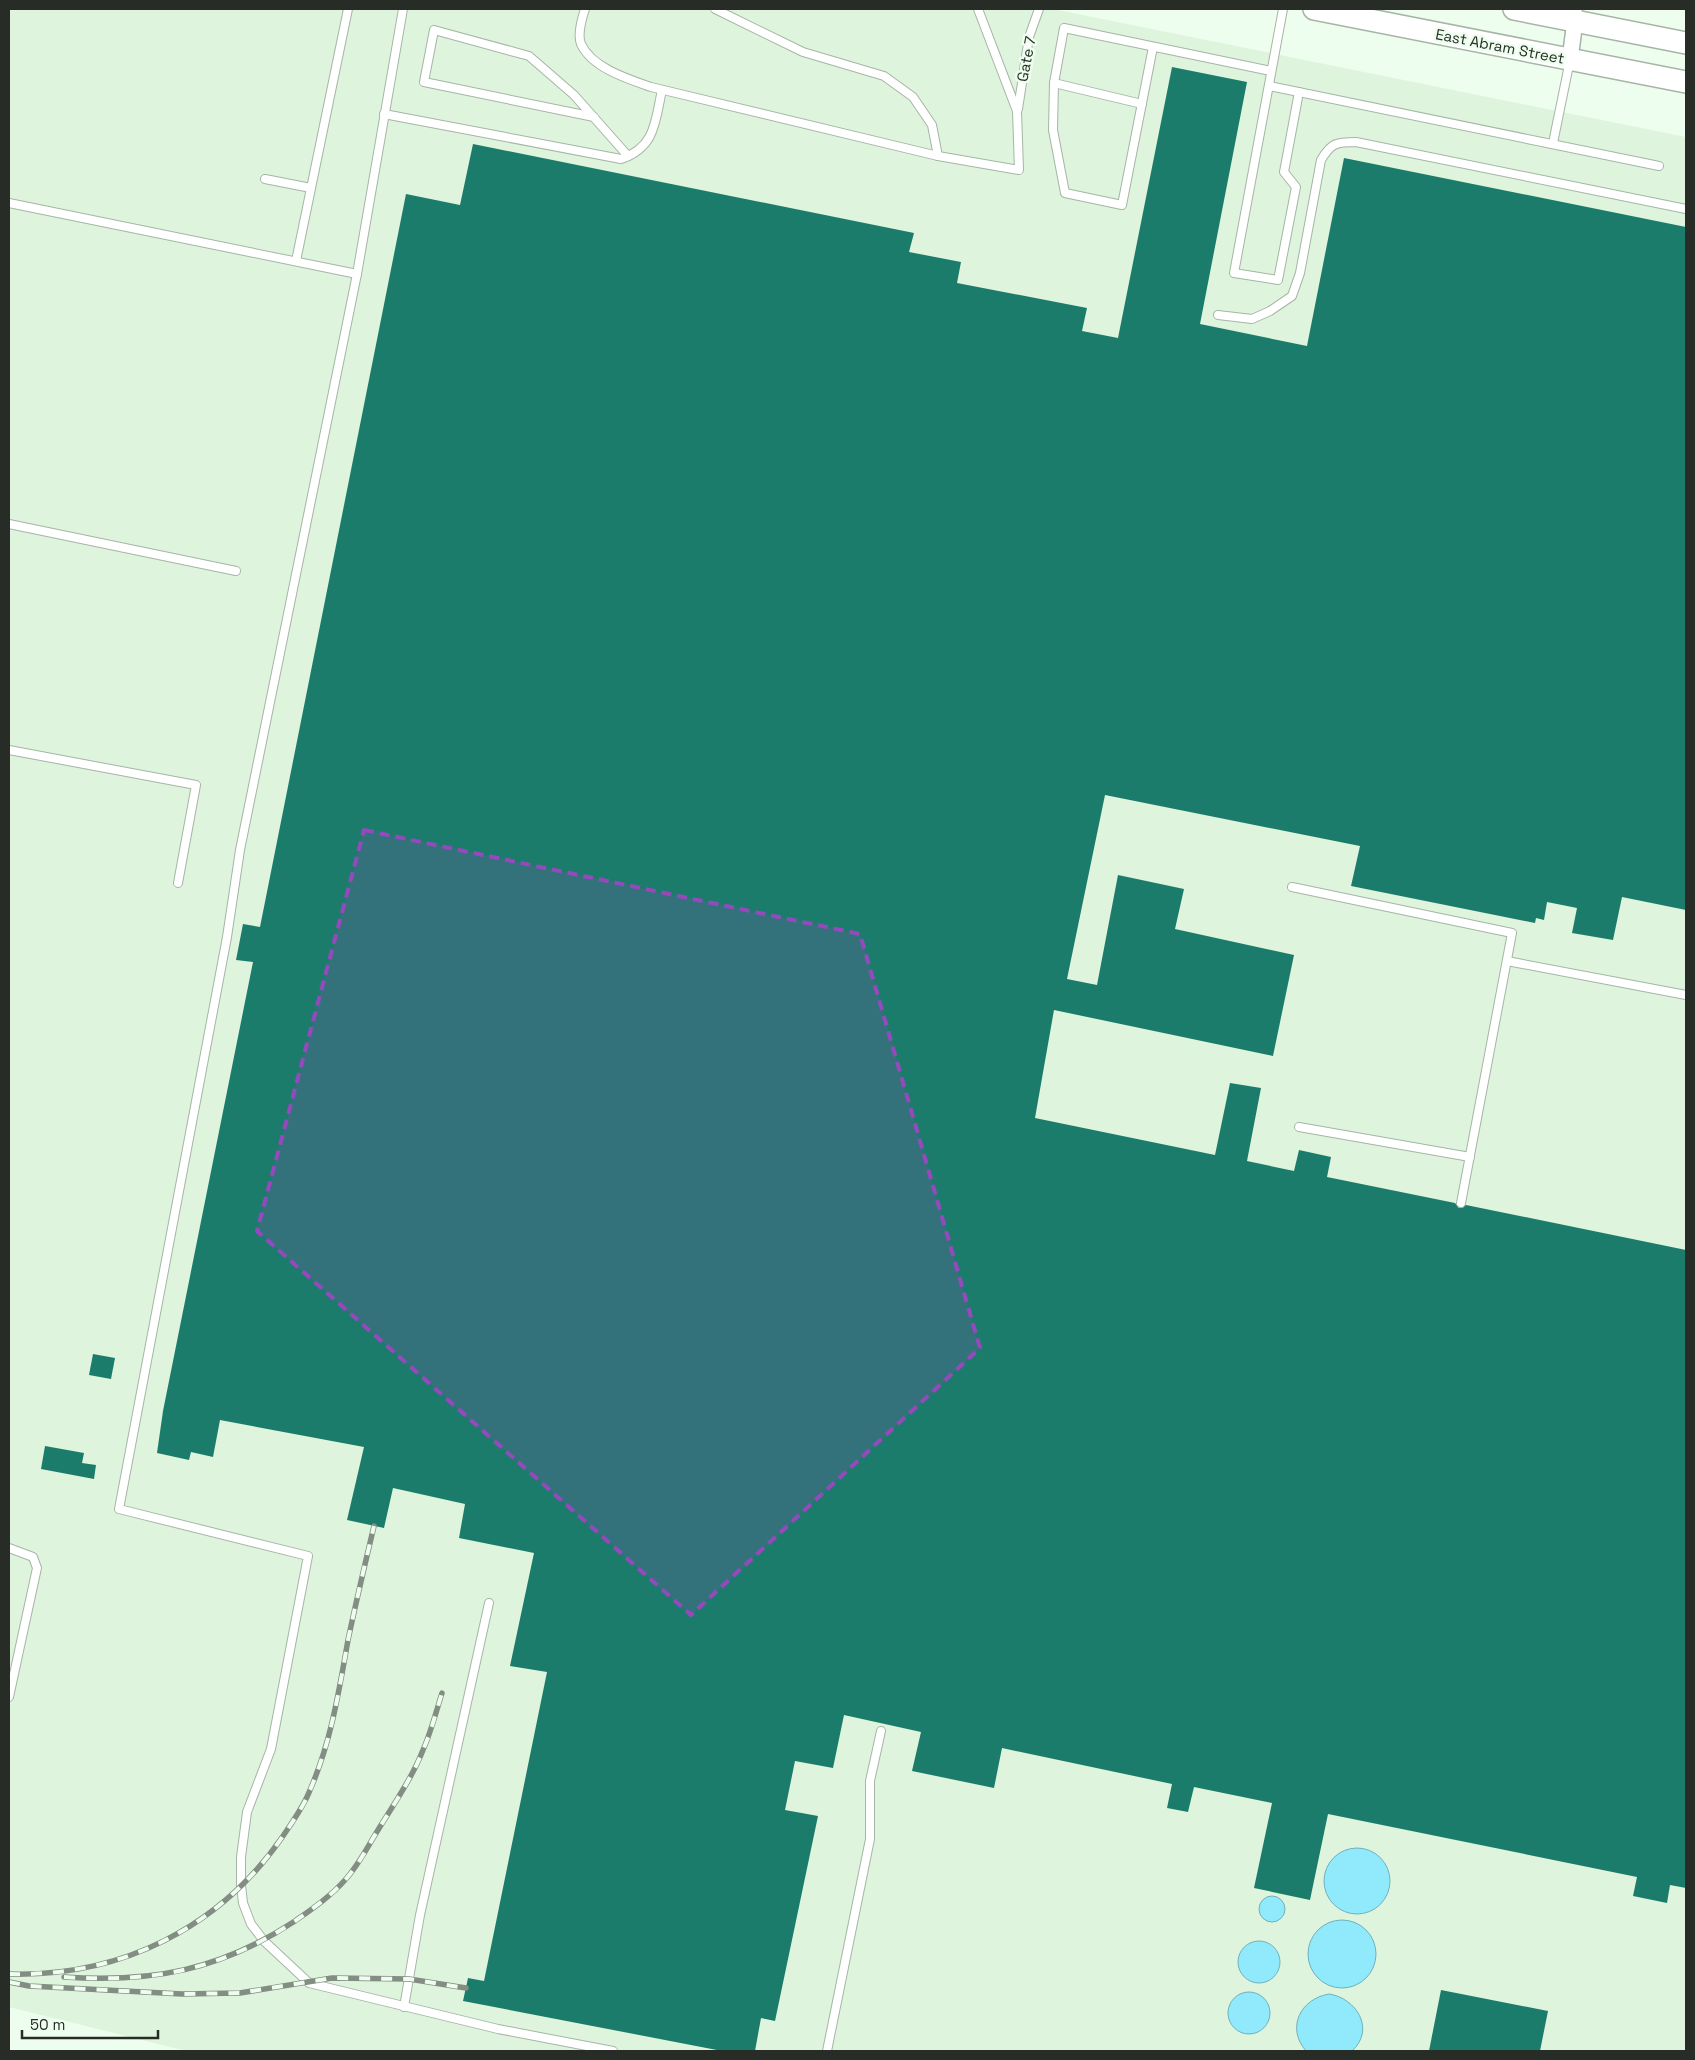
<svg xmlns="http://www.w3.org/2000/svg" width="1695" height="2060" viewBox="0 0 1695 2060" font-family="'Space Grotesk',sans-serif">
<rect width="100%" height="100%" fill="#eefeee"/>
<polygon fill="#def4dd" points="9,9 1053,9 1686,137 1686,2051 186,2051 9,2007"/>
<g fill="#90eafc" stroke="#70b1bc">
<circle cx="1357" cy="1881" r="33"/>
<circle cx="1272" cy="1909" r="13"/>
<circle cx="1342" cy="1954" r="34"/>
<circle cx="1259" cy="1962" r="21"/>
<circle cx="1249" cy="2013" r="21"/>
<path d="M1329,1994C1356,1998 1376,2029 1352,2051H1306C1286,2028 1300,1999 1329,1994Z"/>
</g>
<g fill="#1c7c6b">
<polygon points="1172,67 1247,82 1200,324 1307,346 1344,158 1686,227 1686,910 1622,897 1613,940 1572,933 1577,908 1547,902 1544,920 1536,918 1535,923 1351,886 1360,846 1105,795 1067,979 1097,985 1118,875 1184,889 1175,929 1294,955 1273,1056 1054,1010 1035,1118 1215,1155 1230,1083 1261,1088 1247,1161 1294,1171 1299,1150 1331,1157 1327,1177 1455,1203 1459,1208 1466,1205 1686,1250 1686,1888 1670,1885 1667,1903 1633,1896 1637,1877 1328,1814 1310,1900 1254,1888 1272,1803 1194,1787 1188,1812 1167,1808 1172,1784 1002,1748 994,1788 912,1771 921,1732 844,1715 833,1768 795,1761 785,1810 818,1816 775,2021 761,2018 755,2051 722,2051 463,2001 468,1978 484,1981 547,1672 510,1666 534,1553 459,1538 465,1504 393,1488 384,1528 347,1520 364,1447 220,1420 213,1457 191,1452 189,1460 157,1453 163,1411 253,962 236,960 243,924 260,927 406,194 460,205 473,144 914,233 909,252 961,262 957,283 1087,308 1082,331 1118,338"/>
<polygon points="93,1354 115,1358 111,1379 89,1375"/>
<polygon points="45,1446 84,1453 82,1463 96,1465 94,1479 41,1469"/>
<polygon points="1441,1990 1548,2011 1540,2051 1429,2051"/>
</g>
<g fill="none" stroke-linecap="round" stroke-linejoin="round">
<g stroke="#a6b5a5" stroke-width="10">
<g id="service">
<polyline points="403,9 357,274 240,850 227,937 119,1509 308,1556 271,1749 247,1812 241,1857 241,1885 243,1903 251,1924 264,1941 309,1983 498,2029 613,2051"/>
<path d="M585,9C582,18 577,34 581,44C592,68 628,79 651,87L938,156L1019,170L1017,111L978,9"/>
<polyline points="715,9 803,52 884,76 913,97 932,125 938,156"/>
<polyline points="1283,9 1234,273 1278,280 1296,187 1284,172 1299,92"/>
<polyline points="1153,47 1122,205 1065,193 1053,130 1054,83 1064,28 1271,71"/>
<polyline points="1054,83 1142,104"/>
<polyline points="1269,86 1659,166"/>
<polyline points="1018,109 1029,37 1039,9"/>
<path d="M384,114L621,159C656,147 655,121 662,90"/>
<polyline points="594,117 424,82 434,30 529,56 574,95 628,156"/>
<polyline points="1553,143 1570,60"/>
<polyline points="265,179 311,188"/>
<polyline points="9,203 357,274"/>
<polyline points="296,261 348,9"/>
<path d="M1218,315L1252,319L1270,311L1292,296L1300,273L1321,160C1331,143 1336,142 1356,142L1686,209"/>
<polyline points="9,524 236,571"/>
<polyline points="9,750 196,785 178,883"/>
<polyline points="1292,887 1512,933 1461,1203"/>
<polyline points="1507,961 1686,995"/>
<polyline points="1299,1127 1470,1157"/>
<polyline points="9,1548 33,1557 37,1568 9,1697"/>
<polyline points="404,2007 420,1915 489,1603"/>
<polyline points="827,2051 870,1839 870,1781 881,1731"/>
</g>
</g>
<g stroke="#a6b5a5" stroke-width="18">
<polyline id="minor" points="1570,59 1575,21 1574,9"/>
</g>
<g stroke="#a6b5a5" stroke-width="24">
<g id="secondary">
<polyline points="1314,9 1686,82"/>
<polyline points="1514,9 1686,43"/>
</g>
</g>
<use href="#service" stroke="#fff" stroke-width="8"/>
<use href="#minor" stroke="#fff" stroke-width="15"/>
<use href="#secondary" stroke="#fff" stroke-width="21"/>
<g stroke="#838d83" stroke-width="5.5">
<g id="rail">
<path d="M9,1974C121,1977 220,1928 283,1836C293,1821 304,1806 310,1790C331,1742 339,1691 348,1640C356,1602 365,1564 374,1526"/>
<path d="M64,1977C152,1983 221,1970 295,1921C312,1909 331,1896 345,1880C358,1866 368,1846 378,1830C394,1804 412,1778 423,1750C431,1732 436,1712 442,1693"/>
<polyline points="9,1982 29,1986 182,1994 240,1993 332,1978 409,1979 466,1988"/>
</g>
</g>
<use href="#rail" stroke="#eefeee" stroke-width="4" stroke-dasharray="11" stroke-linecap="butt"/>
</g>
<path fill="#944abc" fill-opacity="0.2" stroke="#944abc" stroke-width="4" stroke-dasharray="10 6" stroke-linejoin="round" d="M364,830L860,934L980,1348L691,1615L257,1231Z"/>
<g text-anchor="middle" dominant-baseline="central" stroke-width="5" stroke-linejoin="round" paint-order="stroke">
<g font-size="15" fill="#272c26" stroke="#eefeee">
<text transform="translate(1500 46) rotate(11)">East Abram Street</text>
<text transform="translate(1026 59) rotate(-79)">Gate 7</text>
</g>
</g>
<rect width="1695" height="2060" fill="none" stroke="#272c26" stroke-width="20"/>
<path d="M22 2030v8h136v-8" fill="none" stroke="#272c26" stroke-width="2.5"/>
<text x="30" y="2030" font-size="15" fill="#272c26" stroke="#eefeee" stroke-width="4" paint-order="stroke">50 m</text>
</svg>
